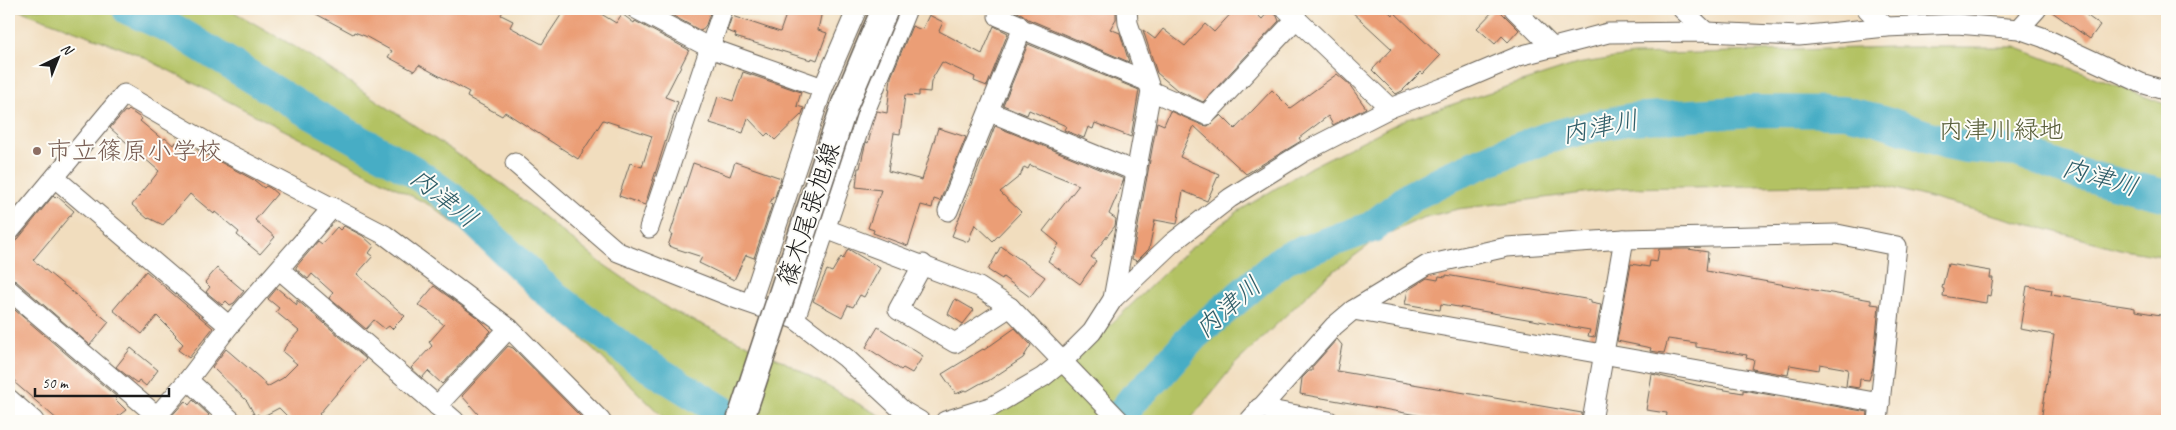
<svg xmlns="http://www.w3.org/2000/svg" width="2176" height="430" viewBox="0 0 2176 430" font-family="Caveat,'Klee One',sans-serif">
<rect width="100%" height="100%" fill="#fdfcf7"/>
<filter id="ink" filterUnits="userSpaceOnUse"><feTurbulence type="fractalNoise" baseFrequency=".02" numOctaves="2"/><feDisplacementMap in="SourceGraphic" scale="10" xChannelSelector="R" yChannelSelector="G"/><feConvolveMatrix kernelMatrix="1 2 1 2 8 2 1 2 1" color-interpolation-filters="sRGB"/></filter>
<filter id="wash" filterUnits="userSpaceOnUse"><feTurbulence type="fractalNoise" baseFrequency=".0096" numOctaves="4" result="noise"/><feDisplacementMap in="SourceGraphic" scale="20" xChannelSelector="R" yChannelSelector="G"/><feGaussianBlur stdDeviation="1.12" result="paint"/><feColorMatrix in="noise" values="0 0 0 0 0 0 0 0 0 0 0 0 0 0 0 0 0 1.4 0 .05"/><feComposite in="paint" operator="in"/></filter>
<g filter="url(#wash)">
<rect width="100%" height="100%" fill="#f1ddbe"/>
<g fill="#b3c264" stroke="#686f40">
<polygon points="16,9 229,9 304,52 504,185 600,262 670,310 781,360 889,421 667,421 594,350 484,247 433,207 135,53"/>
<polygon points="1891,47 2015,47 2167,105 2167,257 2124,250 1878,184 1622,188 1458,209 1422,218 1379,238 1327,276 1234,365 1189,421 969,421 1050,383 1185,253 1237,212 1311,167 1404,120 1577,64 1634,55"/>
</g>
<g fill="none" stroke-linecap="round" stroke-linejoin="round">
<g stroke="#46adc5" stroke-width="32">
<polyline points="128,9 175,30 300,107 413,171 452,199 546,290 608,337 645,364 738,421"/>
<polyline points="1116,421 1134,398 1156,378 1194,335 1285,258 1372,227 1412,196 1447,178 1503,154 1547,138 1594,126 1631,119 1753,111 1844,112 1880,120 1947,143 1966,147 2017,151 2076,173 2167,196"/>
</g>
</g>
<g id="blocks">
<g fill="#eb9e76">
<polygon points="307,9 504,9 501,15 513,21 510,27 542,44 565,9 593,9 616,23 622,14 634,23 635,21 689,50 665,97 678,102 645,205 619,196 630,163 642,167 652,136 603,120 578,159 505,112 502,116 467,97 469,92 419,65 414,71 388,57 392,51 365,36 354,32 353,34"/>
<polygon points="667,9 708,9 711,10 706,25 701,31 666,12"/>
<polygon points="788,9 814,9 822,11 818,30 827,33 817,60 812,58 811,60 735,37 736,34 727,31 732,16 780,32"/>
<polygon points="1010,9 1116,9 1116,19 1110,29 1120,33 1129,62 1028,19 1022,14"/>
<polygon points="1235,9 1251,9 1262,19 1270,10 1277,16 1279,21 1203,102 1177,90 1157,73 1143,30 1155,39 1163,29 1185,46 1205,24 1214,32"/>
<polygon points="1349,9 1386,9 1392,15 1394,12 1440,56 1423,74 1421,72 1402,91 1396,94 1372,70 1392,49"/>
<polygon points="1495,9 1498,9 1519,30 1508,42 1502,36 1495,44 1477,28"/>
<polygon points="2048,9 2078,9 2100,25 2090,39"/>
<polygon points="929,15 943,22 939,31 982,54 994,26 1008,33 987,86 974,81 975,77 942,62 931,81 930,92 919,91 919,96 905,95 900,134 894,133 888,171 922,180 938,128 966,137 940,201 934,199 932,208 921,205 908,246 873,233 874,230 868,228 881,190 856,187 858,168 860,168 863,154 866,142 868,143 875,118 877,111 887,113 891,77 912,26 922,30"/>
<polygon points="1028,44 1139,90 1131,137 1095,123 1093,129 1088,127 1084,138 1064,130 1066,126 1029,110 1027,115 1003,105"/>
<polygon points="743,72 801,92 797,106 804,108 802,114 775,140 768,133 765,136 748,118 743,133 710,123 718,96 733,101"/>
<polygon points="1337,74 1349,84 1366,108 1333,125 1328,116 1299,138 1301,141 1246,174 1194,126 1180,157 1219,174 1207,201 1183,191 1177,224 1155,220 1149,249 1137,261 1132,259 1157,122 1164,125 1170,111 1202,125 1208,126 1221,115 1235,129 1272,90 1290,108"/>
<polygon points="129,110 142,119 140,121 163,140 165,138 173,145 175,142 192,154 196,149 254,180 264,188 266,186 270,188 277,194 255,220 275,237 260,254 237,235 239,232 215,212 214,214 190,194 163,225 149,218 148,219 132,205 159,171 110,128 125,111 127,112"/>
<polygon points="995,126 1124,179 1109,214 1116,219 1115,226 1091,257 1096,261 1080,284 1048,261 1059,244 1043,231 1079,185 1030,165 1028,169 1024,167 1020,176 1000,192 1021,212 993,241 975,224 968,242 952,236"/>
<polygon points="735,162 781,178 775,197 773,197 770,203 772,205 754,258 746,255 734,280 699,263 702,257 668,246 672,234 670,234 693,163 730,176"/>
<polygon points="53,196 55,198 57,196 74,211 33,260 109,322 90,345 16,281 9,279 9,246 18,239"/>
<polygon points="344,226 363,236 374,246 369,253 373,256 357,274 405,316 392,329 389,326 385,329 374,320 366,329 329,298 333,293 312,274 308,279 296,269 296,267 318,241 322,244 337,227 340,230"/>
<polygon points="1001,246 1045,277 1030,297 1003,277 1002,279 988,270"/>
<polygon points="848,249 880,268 864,297 860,295 853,307 848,305 842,317 813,301 827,270 832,272 841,257 843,259"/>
<polygon points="1659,249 1688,249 1708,252 1706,271 1871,300 1871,304 1879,305 1873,367 1869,380 1860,379 1859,388 1846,386 1848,369 1820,364 1819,370 1790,365 1788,375 1752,369 1754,360 1746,358 1747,355 1696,347 1696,343 1668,339 1664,353 1650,351 1651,348 1617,341 1631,264 1649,267 1650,261 1657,262"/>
<polygon points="1948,264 1991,271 1990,278 1993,278 1990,296 1987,295 1986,303 1943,296 1944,289 1942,288"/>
<polygon points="217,268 244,291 234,303 230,305 226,301 222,305 206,292 210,287 205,282"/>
<polygon points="146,271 213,328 189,358 178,350 183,344 175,336 176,335 157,316 142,334 113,310"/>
<polygon points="1446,275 1591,300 1591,303 1601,305 1595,337 1588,336 1590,330 1441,304 1440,310 1405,304 1408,290 1427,278 1438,280 1439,276 1446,277"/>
<polygon points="434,286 478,318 491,331 442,384 428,371 422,378 411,368 432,346 429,342 444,325 429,312 418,305"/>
<polygon points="2027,286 2052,290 2051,295 2130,307 2135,308 2135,311 2167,316 2167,421 2041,421 2054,335 2020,329"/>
<polygon points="277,288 297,305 297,300 366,359 319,414 326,421 292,421 279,408 260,418 258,414 255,416 247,401 212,367 226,349 261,379 267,387 283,378 297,364 283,352 285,347 299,331 276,312 279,308 268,299"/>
<polygon points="955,299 974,310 963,324 948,314"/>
<polygon points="9,305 117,397 115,399 126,410 112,421 59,421 15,383 16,381 9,375"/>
<polygon points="878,327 923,356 912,373 903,368 901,370 866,347"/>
<polygon points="1015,328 1031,345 1023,358 988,381 981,383 967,391 965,390 956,394 942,374 983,349 984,350"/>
<polygon points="1337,339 1342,345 1337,371 1582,413 1581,421 1450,421 1300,394 1302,378 1309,371 1312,371 1312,367"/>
<polygon points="508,346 513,348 585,421 486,421 478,414 462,396"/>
<polygon points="131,348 158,370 146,386 139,380 137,383 130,378 116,367"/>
<polygon points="1652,374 1696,385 1743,393 1743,390 1868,412 1867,421 1666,421 1667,413 1646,410"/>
<polygon points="193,400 209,415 203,421 167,421 185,401 189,405"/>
</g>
</g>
</g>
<g filter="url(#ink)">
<use href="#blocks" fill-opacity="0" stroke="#676055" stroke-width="1"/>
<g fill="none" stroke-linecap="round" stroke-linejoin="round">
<g stroke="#676055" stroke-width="21">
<g id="minor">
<polyline points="636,9 710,48 823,88"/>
<polyline points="1286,9 1390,108"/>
<polyline points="1514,9 1553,48"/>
<polyline points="1682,9 1706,32"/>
<polyline points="1867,9 1886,27"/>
<polyline points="998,16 1017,24 1022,29 1146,81"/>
<polyline points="2019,29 2037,9"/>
<polyline points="1151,91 1206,115 1297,18"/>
<polyline points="990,112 1137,172"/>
<polyline points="515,163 618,252 734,298 795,319 846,358 903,411 920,421"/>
<polyline points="55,178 229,326"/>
<polyline points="948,211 1022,29"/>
<polyline points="649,228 723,9"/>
<polyline points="826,229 979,287 1010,307 1120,421"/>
<polyline points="9,232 124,94 219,149 385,235 509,328 601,421"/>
<polyline points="923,264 898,310 955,343 1010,307"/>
<polyline points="280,270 455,421"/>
<polyline points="9,290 157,416"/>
<polyline points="1113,299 1151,91 1128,23 1127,9"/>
<polyline points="751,303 823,88 857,9"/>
<polyline points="1353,310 1880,403"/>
<polyline points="795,319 864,114 907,9"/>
<polyline points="188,380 232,421"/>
<polyline points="9,399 34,421"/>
<polyline points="437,406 509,328"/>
<polyline points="1259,408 1329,421"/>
<polyline points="156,421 157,416 188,380 229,326 333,207"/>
<polyline points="945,421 993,406 1043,377 1063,361 1092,332 1113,299 1172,243 1230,198 1302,153 1390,108 1453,84 1519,56 1608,33 1706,32 1799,36 1886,27 1957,24 2019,29 2042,37 2141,83 2167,91"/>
<polyline points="1249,421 1334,326 1353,310 1427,265 1507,247 1624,239 1837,234 1897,246 1878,421"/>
<polyline points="1592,421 1624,239"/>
</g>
</g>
<use href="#minor" stroke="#fff" stroke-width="19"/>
<g stroke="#676055" stroke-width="29" stroke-linecap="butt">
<polyline id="secondary-bridge" points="740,421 845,104 885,9"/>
</g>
<use href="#secondary-bridge" stroke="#fff" stroke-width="26"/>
</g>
</g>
<circle fill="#8d6e63" stroke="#fdfcf7" stroke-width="2" cx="37" cy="151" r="5"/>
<g text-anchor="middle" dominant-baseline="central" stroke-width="4" stroke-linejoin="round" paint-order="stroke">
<g font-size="25" fill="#585e39" stroke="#fdfcf7">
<text x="2001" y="130">内津川緑地</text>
</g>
<g font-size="25" fill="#785e54" stroke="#fdfcf7" text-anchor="start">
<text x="47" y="151">市立篠原小学校</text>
</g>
<g font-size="25" fill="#1c1c1c" stroke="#fdfcf7">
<text transform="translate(809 214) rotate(-72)">篠木尾張旭線</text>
</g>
<g font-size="26" font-style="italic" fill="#2f5d68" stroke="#fdfcf7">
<text transform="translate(1600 127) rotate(-11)">内津川</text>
<text transform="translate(2100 177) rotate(16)">内津川</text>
<text transform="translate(444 198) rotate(39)">内津川</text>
<text transform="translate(1228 307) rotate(-41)">内津川</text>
</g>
</g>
<rect width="2176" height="430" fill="none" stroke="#fdfcf7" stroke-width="30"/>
<g transform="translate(58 58) rotate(43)" stroke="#fdfcf7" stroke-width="4" paint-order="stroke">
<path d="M0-4L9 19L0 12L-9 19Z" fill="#1c1c1c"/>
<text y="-8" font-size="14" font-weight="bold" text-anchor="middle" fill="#1c1c1c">N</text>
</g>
<path d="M35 388v8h134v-8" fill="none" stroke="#1c1c1c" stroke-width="2.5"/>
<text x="42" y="388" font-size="15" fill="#1c1c1c" stroke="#fdfcf7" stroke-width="4" paint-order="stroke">50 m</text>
</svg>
